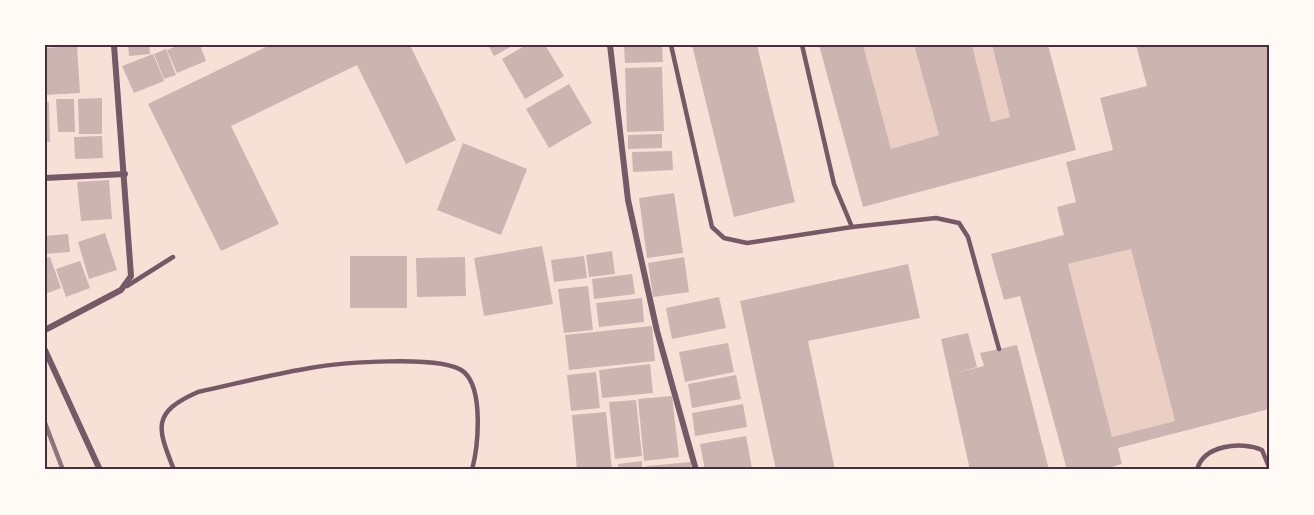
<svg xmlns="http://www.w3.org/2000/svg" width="1314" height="515" viewBox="0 0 1314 515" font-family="Rubik,sans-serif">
<rect width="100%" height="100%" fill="#f7e1d7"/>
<g fill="#ebcfc5">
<polygon points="863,45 914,45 939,135 891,149"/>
<polygon points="972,45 992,45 1010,117 991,122"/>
<polygon points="1131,249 1175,421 1112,437 1068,264"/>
</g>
<g fill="#ccb4b1" fill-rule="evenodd">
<polygon points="128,45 149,45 150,54 129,56"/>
<polygon points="179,45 200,45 206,61 177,73 167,50"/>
<polygon points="270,45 410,45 456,140 406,164 357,65 231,126 279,224 221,251 148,104"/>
<polygon points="488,45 514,45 494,56"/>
<polygon points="526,45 545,45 564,76 525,99 502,59"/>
<polygon points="624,45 662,45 663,62 625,63"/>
<polygon points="692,45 757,45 795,202 734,217"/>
<polygon points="819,45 863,45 891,149 939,135 914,45 972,45 991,122 1010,117 992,45 1048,45 1076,150 863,207"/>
<path d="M1136,45H1269V409L1118,448L1122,464L1101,470H1067L1020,296L1004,300L991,254L1064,235L1057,207L1076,202L1066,162L1113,150L1100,98L1147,86ZM1131,249L1175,421L1112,437L1068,264Z"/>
<polygon points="77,46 80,93 45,95 45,48"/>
<polygon points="166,49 176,75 164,79 154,54"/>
<polygon points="153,54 164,81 134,93 122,66"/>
<polygon points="662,67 664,131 627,132 625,68"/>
<polygon points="569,84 592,123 549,148 526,109"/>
<polygon points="102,98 102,134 79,134 78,99"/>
<polygon points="56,99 74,99 75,132 58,132"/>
<polygon points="45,102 49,102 50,142 45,142"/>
<polygon points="662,134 662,148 628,149 628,135"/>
<polygon points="102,136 103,158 75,159 74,137"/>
<polygon points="463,143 527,169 501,235 437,210"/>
<polygon points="672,151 673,170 633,172 632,152"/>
<polygon points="109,180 112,219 81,221 77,182"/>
<polygon points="674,193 683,253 647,258 639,198"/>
<polygon points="105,233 117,270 89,279 78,242"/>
<polygon points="68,234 70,252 45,254 45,236"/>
<polygon points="542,246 553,304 484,316 474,258"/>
<polygon points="612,251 615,274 589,277 586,255"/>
<rect x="350" y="256" width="57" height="52"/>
<polygon points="584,256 587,278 554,282 551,260"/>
<polygon points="50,257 61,288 45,294 45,258"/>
<polygon points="465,257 466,296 417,297 416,258"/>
<polygon points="684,257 689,292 653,297 648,263"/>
<polygon points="80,261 90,288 66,297 56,269"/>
<polygon points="908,264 920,318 808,341 835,470 776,470 740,301"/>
<polygon points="632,274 635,294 594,299 592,279"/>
<polygon points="588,286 593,330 564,333 558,289"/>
<polygon points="719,297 726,328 672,339 666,308"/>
<polygon points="642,298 644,322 599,327 596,303"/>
<polygon points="652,326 655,361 569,370 565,335"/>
<polygon points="968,333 977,367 955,373 984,366 980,353 1017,345 1049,470 970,470 941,339"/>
<polygon points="728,343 734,372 685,382 679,352"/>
<polygon points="650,364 653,393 602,398 599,370"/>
<polygon points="596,372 600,408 571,411 567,375"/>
<polygon points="736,375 741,399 692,408 688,384"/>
<polygon points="672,396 679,457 644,461 638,399"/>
<polygon points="636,400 642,456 615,459 609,402"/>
<polygon points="743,404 747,427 695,436 692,413"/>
<polygon points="606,412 612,470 577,470 572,415"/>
<polygon points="746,436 752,469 705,470 700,444"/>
<polygon points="642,461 642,470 619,470 618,464"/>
<polygon points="691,462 691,470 647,470 647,466"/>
</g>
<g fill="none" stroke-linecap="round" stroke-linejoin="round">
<g stroke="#755966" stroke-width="4.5">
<polyline points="671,45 712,227 724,238 747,243 852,227"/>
<polyline points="802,45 834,184 852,227 936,218 959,223 968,237 999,349"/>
<polyline points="127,286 173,257"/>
<path d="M174,470C158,429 150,413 198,392C235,384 273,374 310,368C339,363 443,354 464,372C484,390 478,447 472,470"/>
<path d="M1197,470C1203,445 1241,441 1262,450L1269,467"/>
</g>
<g stroke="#755966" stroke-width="6">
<polyline points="610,45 628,200 657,331 696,470"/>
<polyline points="45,178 125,174"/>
<polyline points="45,330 121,290 131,276 114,45"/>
<polyline points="45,350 100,470"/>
</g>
<polyline stroke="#8f747c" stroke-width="4.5" points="45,423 63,470"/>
</g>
<rect width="1314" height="515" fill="none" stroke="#fffaf5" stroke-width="93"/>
<rect x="46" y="46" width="1222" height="422" fill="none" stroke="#4a2c40" stroke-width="2"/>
</svg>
